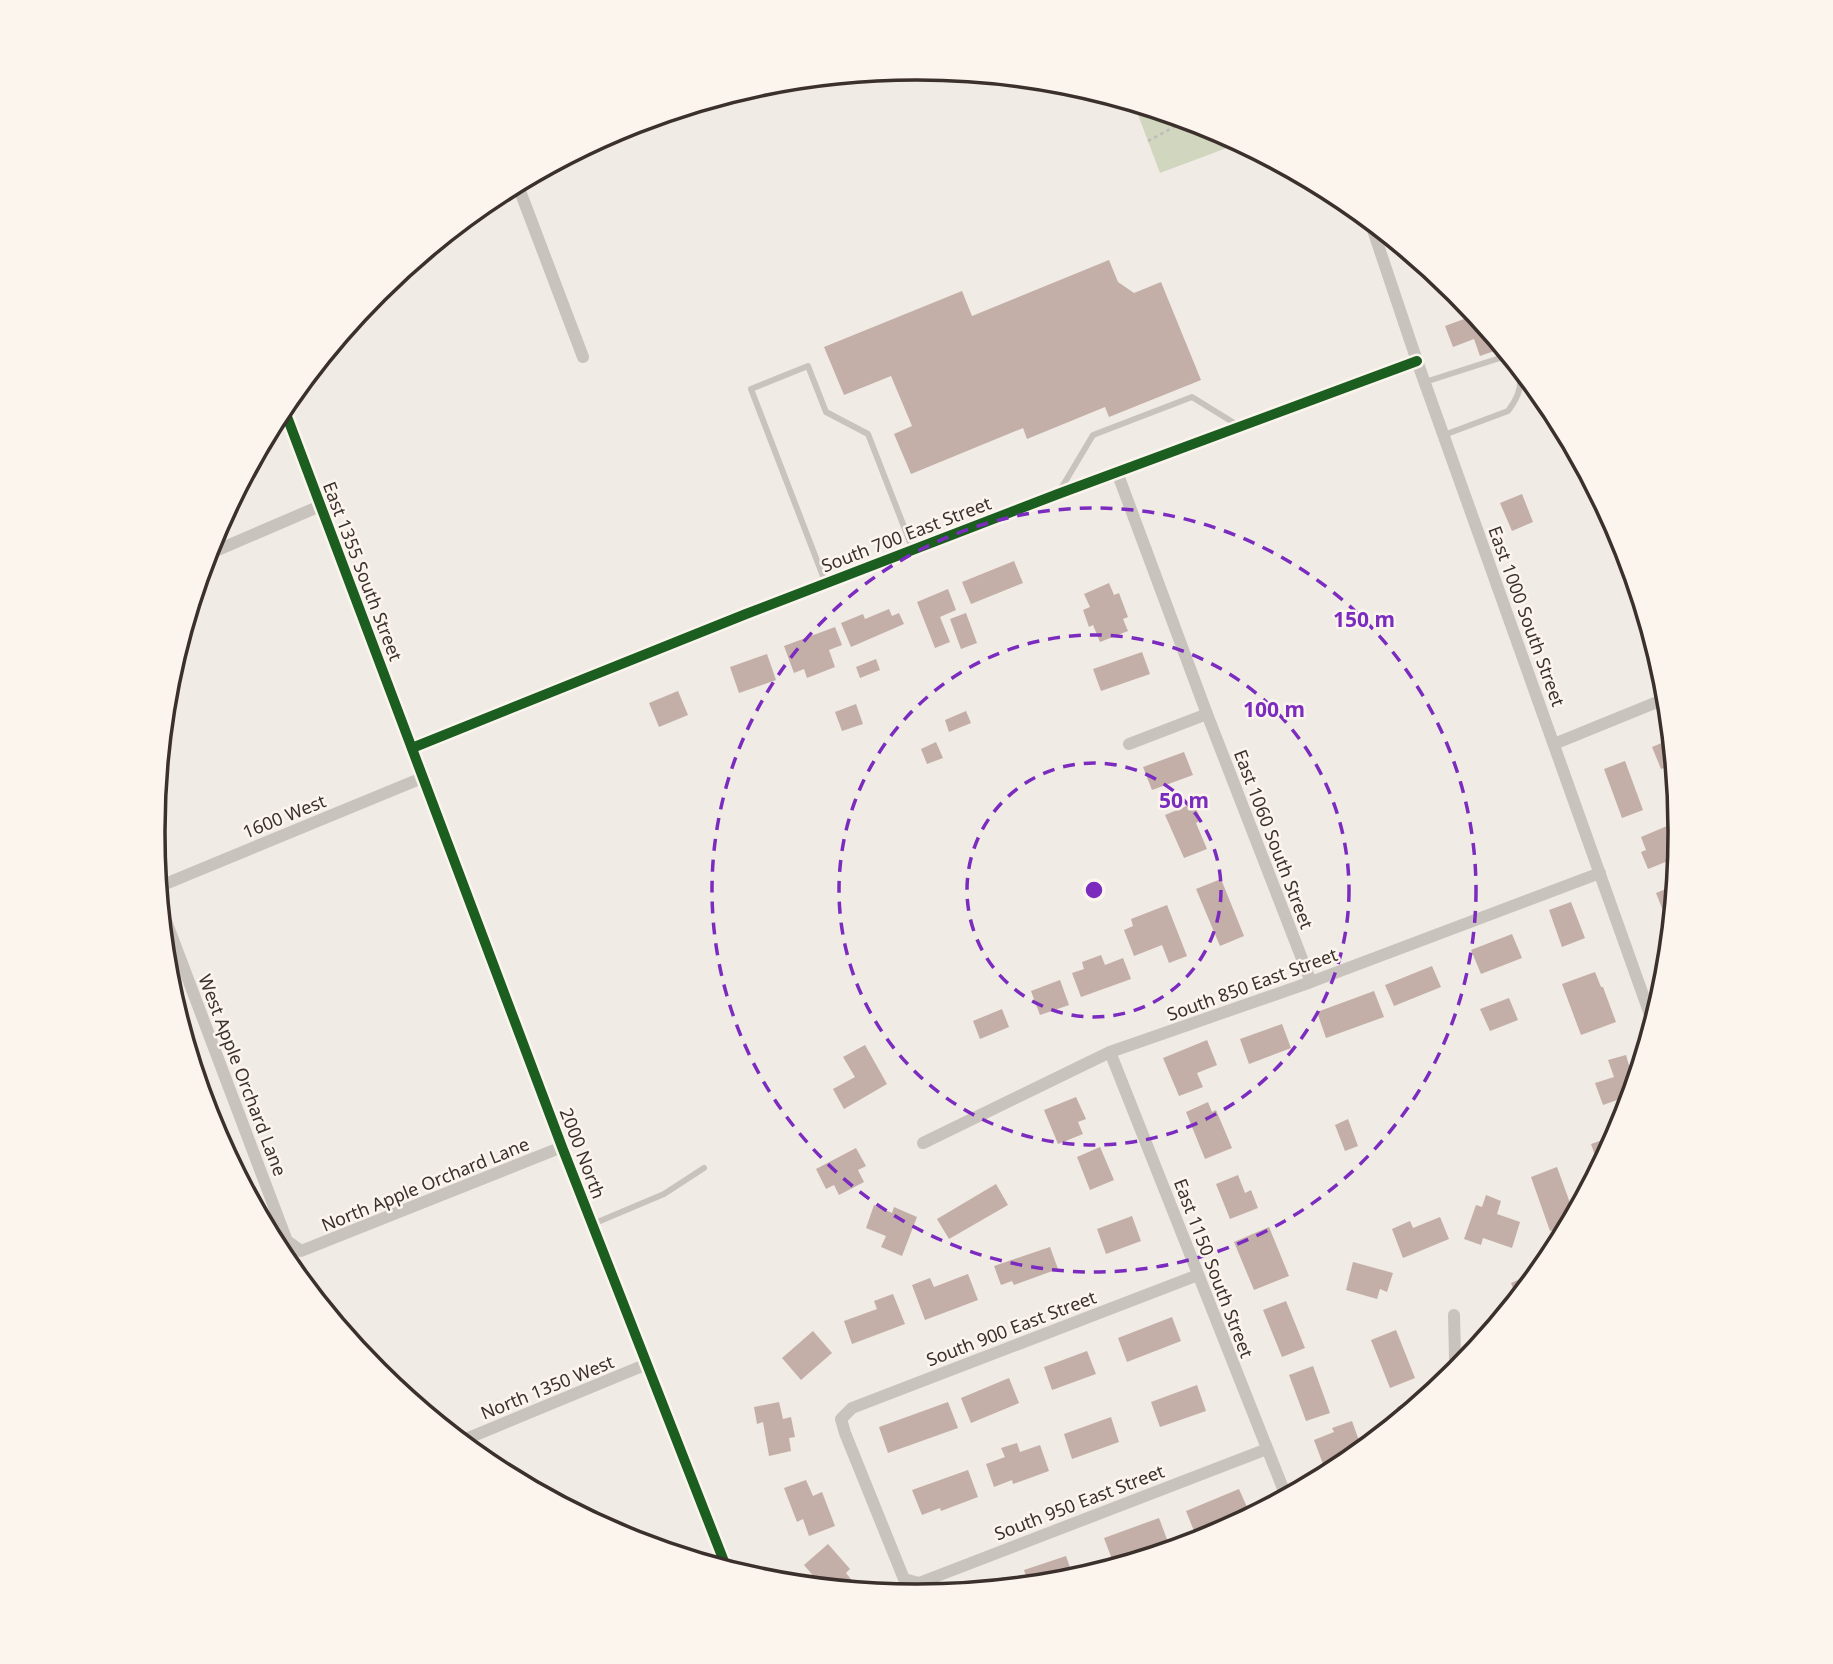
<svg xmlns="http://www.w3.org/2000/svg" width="1833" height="1664" viewBox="0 0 1833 1664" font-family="'Noto Sans',sans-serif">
<rect width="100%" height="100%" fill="#f0ebe5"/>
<polygon fill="#d1d6bf" points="1134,104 1209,127 1240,143 1160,173"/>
<g fill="#c3afa7">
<polygon points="1109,260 1118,282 1134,293 1161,282 1201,380 1109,417 1105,407 1027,439 1023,428 911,474 894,434 912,426 891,376 844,395 824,347 962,291 972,316"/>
<polygon points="1475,315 1498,342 1500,349 1480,356 1474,339 1453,347 1445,326"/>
<polygon points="1522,494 1533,522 1512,531 1500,503"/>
<polygon points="1014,561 1023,583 971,604 962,582"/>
<polygon points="1109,583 1114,595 1119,593 1128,617 1123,619 1128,631 1100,642 1093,625 1089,627 1083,610 1090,607 1084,594"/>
<polygon points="948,589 956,610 940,617 950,642 935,648 917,602"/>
<polygon points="889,609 892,616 899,613 904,624 851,647 841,623 863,614 865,619"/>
<polygon points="966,613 977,643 961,649 950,619"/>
<polygon points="835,627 842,645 829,650 835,667 807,678 804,669 794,673 784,646"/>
<polygon points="1142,652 1150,674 1101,691 1093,669"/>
<polygon points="767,654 776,680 739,693 730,667"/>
<polygon points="876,659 880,670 860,678 856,667"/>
<polygon points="678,691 688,715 659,727 649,703"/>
<polygon points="856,704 863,724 842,731 835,712"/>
<polygon points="966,711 971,723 949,732 945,720"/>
<polygon points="1671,739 1674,764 1661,769 1652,747"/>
<polygon points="936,742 943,758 927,764 921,749"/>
<polygon points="1184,752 1193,775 1152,790 1143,767"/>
<polygon points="1625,761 1643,810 1622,818 1604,769"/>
<polygon points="1194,803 1201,820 1196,823 1207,849 1184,858 1165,815"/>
<polygon points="1679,821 1678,857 1648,869 1641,852 1646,850 1641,837"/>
<polygon points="1221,879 1244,936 1220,946 1196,889"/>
<polygon points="1675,885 1671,925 1669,926 1656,893"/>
<polygon points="1571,902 1585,938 1562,947 1549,910"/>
<polygon points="1167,905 1187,956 1169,963 1162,945 1134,956 1124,930 1133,926 1131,919"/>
<polygon points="1512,934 1522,958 1481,974 1471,950"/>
<polygon points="1101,955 1105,965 1123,958 1131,979 1081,997 1072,973 1084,969 1082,962"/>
<polygon points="1432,966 1441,987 1394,1006 1385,985"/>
<polygon points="1595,972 1601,987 1603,987 1616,1022 1581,1035 1562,984"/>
<polygon points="1060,980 1069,1005 1040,1015 1031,991"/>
<polygon points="1374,991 1384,1017 1326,1038 1317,1012"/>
<polygon points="1509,998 1518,1020 1490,1031 1480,1009"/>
<polygon points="1002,1009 1009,1027 980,1039 973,1021"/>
<polygon points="1282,1024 1291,1048 1249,1064 1240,1039"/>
<polygon points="1207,1040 1217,1065 1197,1073 1203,1087 1179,1096 1163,1058"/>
<polygon points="865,1045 887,1084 844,1109 833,1089 855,1077 843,1057"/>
<polygon points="1626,1055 1631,1072 1635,1071 1637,1075 1631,1095 1603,1105 1595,1083 1614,1077 1608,1060"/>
<polygon points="1076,1097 1086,1119 1078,1122 1083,1134 1058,1144 1044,1110"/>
<polygon points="1208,1102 1212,1112 1216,1110 1232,1148 1205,1159 1186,1112"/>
<polygon points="1348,1119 1358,1146 1345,1151 1335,1125"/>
<polygon points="1616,1135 1610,1148 1599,1167 1591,1144"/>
<polygon points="1100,1147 1114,1180 1090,1190 1077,1157"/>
<polygon points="856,1148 866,1166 858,1170 864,1182 839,1195 834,1185 826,1189 816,1169"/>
<polygon points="1557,1167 1574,1214 1568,1225 1550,1231 1531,1177"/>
<polygon points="1238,1175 1245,1193 1251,1190 1258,1208 1230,1219 1216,1184"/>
<polygon points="996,1184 1008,1205 949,1239 937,1219"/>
<polygon points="1486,1195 1501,1201 1497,1214 1520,1222 1512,1248 1483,1238 1481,1245 1464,1239 1476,1205 1482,1207"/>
<polygon points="874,1205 892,1213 894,1207 917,1217 902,1256 881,1247 886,1236 866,1228"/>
<polygon points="1132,1216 1141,1241 1106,1254 1097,1229"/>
<polygon points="1440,1217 1449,1239 1403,1258 1392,1229 1410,1221 1413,1228"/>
<polygon points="1269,1227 1289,1276 1254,1290 1234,1242"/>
<polygon points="1050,1247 1058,1269 1014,1285 1012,1281 1001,1285 994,1266"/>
<polygon points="1353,1262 1393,1273 1387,1292 1380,1289 1377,1299 1346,1290"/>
<polygon points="968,1274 978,1300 925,1320 912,1285 930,1278 934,1287"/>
<polygon points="1531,1274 1533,1279 1517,1298 1511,1283"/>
<polygon points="893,1294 905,1324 852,1344 844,1321 877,1309 874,1301"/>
<polygon points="1286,1301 1305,1348 1282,1357 1263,1310"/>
<polygon points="1172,1317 1181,1341 1127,1362 1118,1338"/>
<polygon points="1396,1330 1415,1378 1390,1388 1371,1340"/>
<polygon points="813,1331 832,1353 801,1380 782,1358"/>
<polygon points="1087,1351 1096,1374 1052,1390 1044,1367"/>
<polygon points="1313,1366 1330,1413 1306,1421 1289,1375"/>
<polygon points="1009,1378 1019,1403 971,1423 961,1398"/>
<polygon points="1197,1385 1206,1411 1160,1427 1151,1402"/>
<polygon points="1429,1394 1429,1395 1401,1417 1397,1407"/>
<polygon points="779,1402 783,1419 791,1417 795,1437 789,1438 791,1451 769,1456 763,1422 757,1424 754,1407"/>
<polygon points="948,1402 958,1428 888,1453 879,1427"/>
<polygon points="1111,1417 1119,1442 1072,1459 1064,1434"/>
<polygon points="1352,1421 1362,1449 1340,1467 1323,1476 1319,1466 1323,1464 1314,1440 1334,1432 1332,1428"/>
<polygon points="1017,1443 1020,1452 1040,1445 1049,1471 1013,1484 1012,1480 994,1487 986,1464 1005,1457 1001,1448"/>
<polygon points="968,1470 978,1497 941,1511 940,1508 922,1515 912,1490"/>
<polygon points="806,1480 813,1496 822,1492 835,1526 809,1536 803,1519 797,1522 784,1488"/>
<polygon points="1239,1489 1250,1514 1196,1536 1186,1511"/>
<polygon points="1159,1518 1168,1542 1113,1562 1104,1538"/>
<polygon points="828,1544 850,1569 846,1573 857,1587 854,1590 822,1586 804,1565"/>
<polygon points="1066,1556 1074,1579 1029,1585 1024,1570"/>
<polygon points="1100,1560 1104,1569 1078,1577 1075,1569"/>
<polygon points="1004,1577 1008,1587 968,1591 968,1590"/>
</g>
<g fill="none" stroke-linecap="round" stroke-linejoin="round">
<polyline stroke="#c2bbb6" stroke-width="2.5" stroke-dasharray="3.5 3.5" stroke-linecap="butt" points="1148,141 1187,120"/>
<g stroke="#c9c3be" stroke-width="6">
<path d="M1425,382L1500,358C1527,369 1524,390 1508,411L1444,435"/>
<polyline points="1059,492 1093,435 1192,397 1239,426"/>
<polyline points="826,584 751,389 808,366 826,412 868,434 913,550"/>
<polyline points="593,1224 664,1194 704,1168"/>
</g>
<g stroke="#c9c3be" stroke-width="12">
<polyline points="517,183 583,357"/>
<polyline points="1370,221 1417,361 1653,1023"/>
<polyline points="283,406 562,1147 727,1569"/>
<polyline points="1117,472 1207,714 1311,982"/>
<polyline points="206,555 320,506"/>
<polyline points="1129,744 1207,714"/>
<polyline points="1554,744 1667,698"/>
<polyline points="412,748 746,614 1058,494 1417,361"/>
<polyline points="158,887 422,778"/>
<polyline points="160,905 287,1241 301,1251 562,1147"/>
<polyline points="1110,1052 1286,1496"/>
<polyline points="923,1143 1110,1052 1311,982 1600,873"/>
<polyline points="1198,1275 852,1408 841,1419 845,1433 904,1579 919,1583 1267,1449"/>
<polyline points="1454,1315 1455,1358 1459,1369"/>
<polyline points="461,1441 647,1364"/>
</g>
<g stroke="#fbf5ee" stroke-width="15">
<g id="cycleway">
<polyline points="283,406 562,1147 727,1569"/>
<polyline points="412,748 746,614 1058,494 1417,361"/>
</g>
</g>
<use href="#cycleway" stroke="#1b5e20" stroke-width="10"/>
</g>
<g fill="none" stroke="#7b2cbf" stroke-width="3.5" stroke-dasharray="12 9">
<circle cx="1094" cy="890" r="127"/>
<circle cx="1094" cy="890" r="255"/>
<circle cx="1094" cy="890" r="382"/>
</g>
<g text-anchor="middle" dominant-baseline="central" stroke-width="5" stroke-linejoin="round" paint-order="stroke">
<g font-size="18" fill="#3b302b" stroke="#fbf5ee">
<text transform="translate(906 534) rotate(-21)">South 700 East Street</text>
<text transform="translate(363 571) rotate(69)">East 1355 South Street</text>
<text transform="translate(1527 616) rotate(70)">East 1000 South Street</text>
<text transform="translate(284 816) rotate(-22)">1600 West</text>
<text transform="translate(1274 839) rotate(69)">East 1060 South Street</text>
<text transform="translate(1252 984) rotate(-20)">South 850 East Street</text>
<text transform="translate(243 1075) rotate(69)">West Apple Orchard Lane</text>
<text transform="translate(583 1153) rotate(69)">2000 North</text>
<text transform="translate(425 1184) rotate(-22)">North Apple Orchard Lane</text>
<text transform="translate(1214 1268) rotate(69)">East 1150 South Street</text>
<text transform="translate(1011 1328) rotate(-21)">South 900 East Street</text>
<text transform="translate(547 1387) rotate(-22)">North 1350 West</text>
<text transform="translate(1079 1502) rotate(-21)">South 950 East Street</text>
</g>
</g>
<path d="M0 0H1833V1664H0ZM916 80H917A751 751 0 0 1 1668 831V833A751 751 0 0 1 917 1584H916A751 751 0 0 1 165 833V831A751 751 0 0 1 916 80Z" fill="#fbf5ee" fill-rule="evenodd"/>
<path fill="none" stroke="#3b302b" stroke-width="3.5" d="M916 80H917A751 751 0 0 1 1668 831V833A751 751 0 0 1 917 1584H916A751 751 0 0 1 165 833V831A751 751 0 0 1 916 80Z"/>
<circle cx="1094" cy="890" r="10" fill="#7b2cbf" stroke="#fbf5ee" stroke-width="3.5"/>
<g font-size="21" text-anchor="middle" font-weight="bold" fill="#7b2cbf" stroke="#fbf5ee" stroke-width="5" stroke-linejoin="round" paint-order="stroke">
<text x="1364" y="627">150 m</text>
<text x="1274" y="717">100 m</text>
<text x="1184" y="808">50 m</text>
</g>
</svg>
